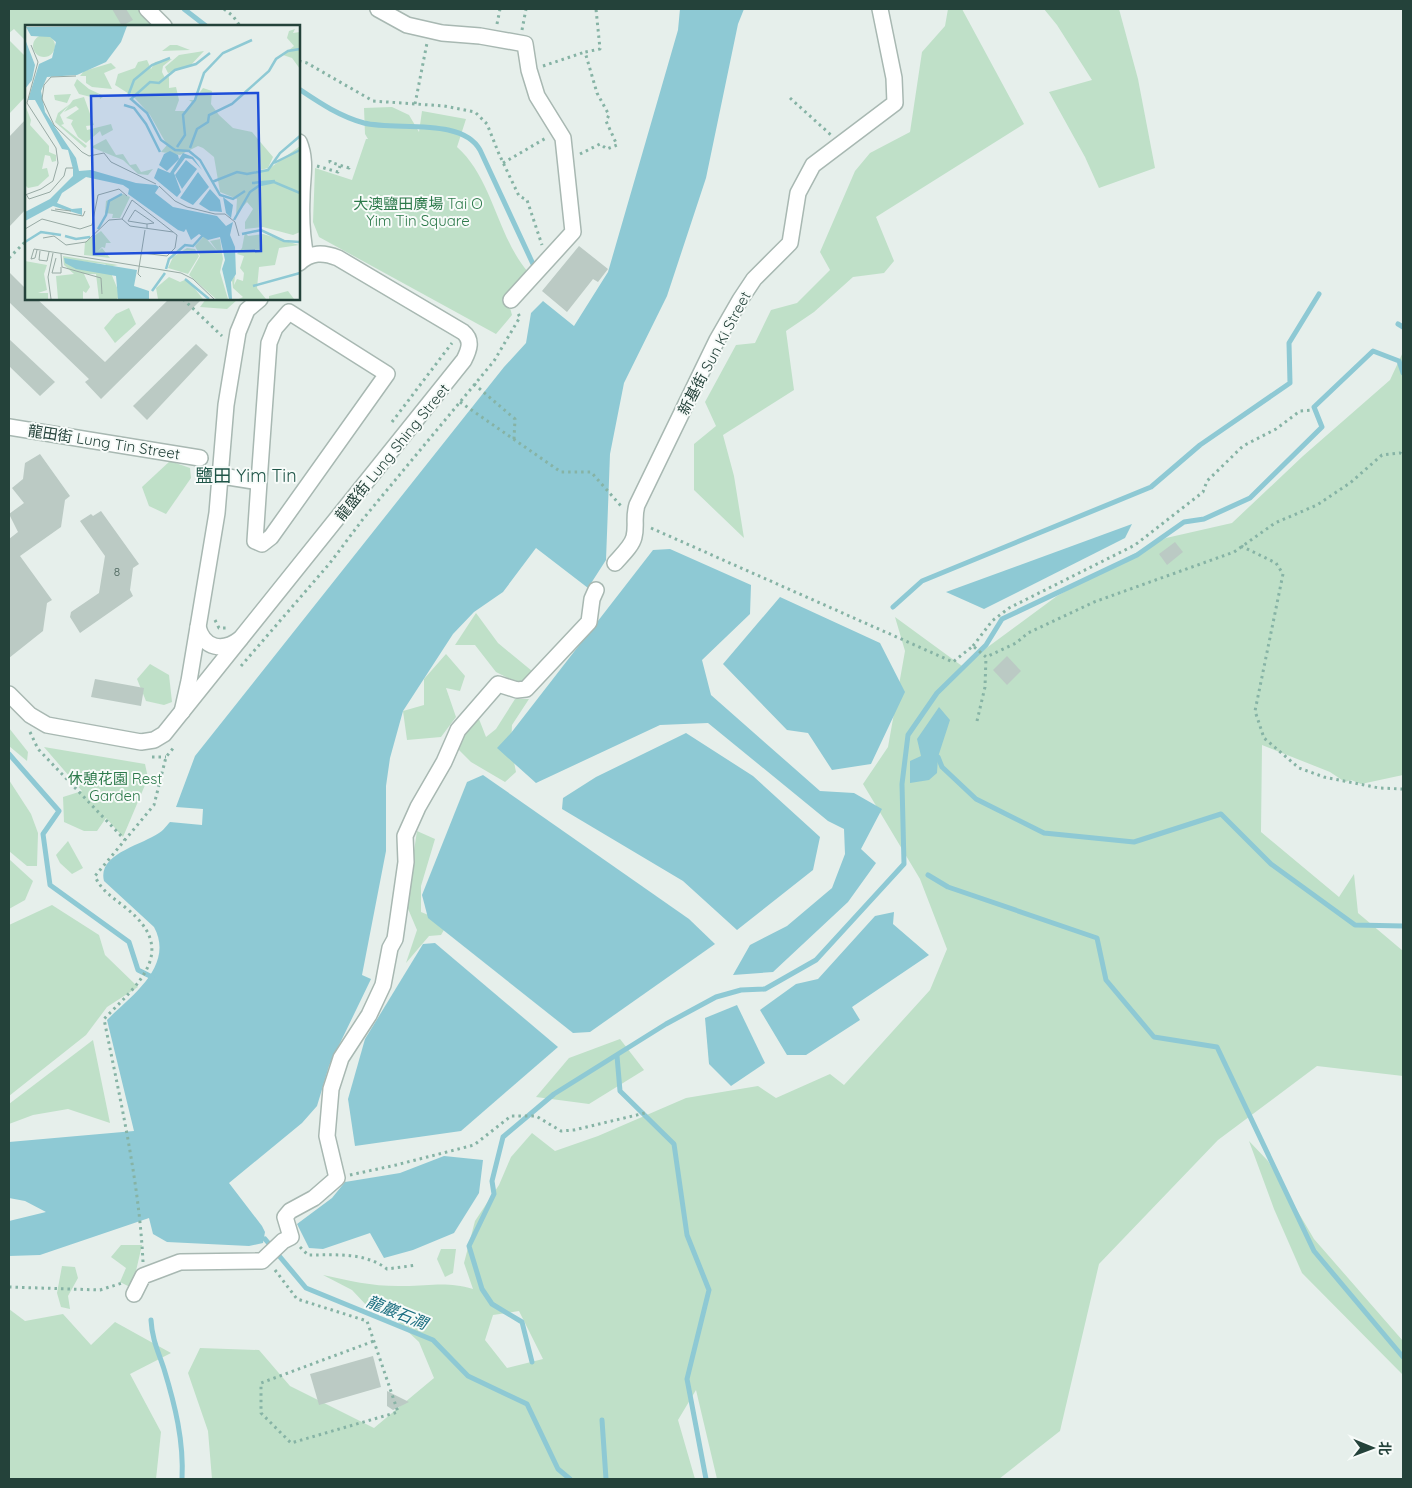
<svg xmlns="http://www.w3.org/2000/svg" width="1412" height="1488" viewBox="0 0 1412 1488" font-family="Quicksand,'Noto Sans SC',sans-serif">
<rect width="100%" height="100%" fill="#e6efeb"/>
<g fill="#bfe0c8" fill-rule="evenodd">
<polygon points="9,9 139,9 152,26 26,26 26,41 14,29 9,33"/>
<polygon points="948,9 962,9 1024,124 876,217 894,261 884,273 853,277 814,312 786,331 794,390 723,435 734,476 744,538 694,490 694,444 716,426 705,402 736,345 755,343 771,310 797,303 830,270 820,252 855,171 870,153 910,132 922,52 945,26"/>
<polygon points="1044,9 1119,9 1138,79 1155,168 1099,188 1085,157 1049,92 1092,80 1057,25"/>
<polygon points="9,40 26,57 26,96 9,114"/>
<path d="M392,107L409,115L419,132L422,111L466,119L457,147C493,179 497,236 528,272L507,297L512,315L496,334L319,237L313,222L315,168L352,180L366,139H368L365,134L364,108Z"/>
<polygon points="206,299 238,299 227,309 200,307"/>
<polygon points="129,308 136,324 115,343 104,328 116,314"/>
<path d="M1403,352V775L1361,784L1351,780L1345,782L1330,772L1262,745L1261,832L1339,897L1354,874L1358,913L1403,951V1076L1317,1066L1218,1140L1099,1264L1060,1431L999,1479H717L696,1390L678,1420L695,1479H212L208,1431L188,1373L200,1348L259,1350L290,1386L374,1428L434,1378L419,1342L387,1312L369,1308L352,1290L323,1275C350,1281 376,1287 404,1286C431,1286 446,1281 473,1289L464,1263L475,1221L499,1185L511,1157L532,1133L555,1151L598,1136L686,1098L758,1086L776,1098L830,1074L844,1085L930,990L947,949L920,879L863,784L888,747L905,651L895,617L962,666L1057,596L1120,561L1166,538L1232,523L1303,456L1390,380ZM519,1311L543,1359L507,1368L485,1340L493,1315Z"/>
<polygon points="170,461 190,468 191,478 166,514 149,506 142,487"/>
<polygon points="476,613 498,643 532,671 520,684 496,672 475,645 455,645"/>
<polygon points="446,654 465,676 460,691 446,688 456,717 441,737 407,740 403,711 424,705 424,679"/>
<polygon points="150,664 169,675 172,702 164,705 146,701 137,679"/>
<polygon points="515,699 529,699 512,725 511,747 516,772 505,782 471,762 458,749 457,723 479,719 486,737 496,729"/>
<polygon points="9,728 28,752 27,761 9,746"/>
<polygon points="44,747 145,764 148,778 123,837 106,818 97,831 84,831 64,822 63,797 82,791"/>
<polygon points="9,780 31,814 38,833 37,866 27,866 9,851"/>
<polygon points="417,831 435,839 421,886 421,912 448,923 441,935 429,936 406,963 417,930 406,904"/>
<polygon points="68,841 83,868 72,874 60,863 56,855"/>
<polygon points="9,859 33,881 25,900 9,909"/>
<polygon points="52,905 99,935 105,955 138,987 107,1007 86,1035 9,1096 9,925"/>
<polygon points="620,1039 644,1070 589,1104 536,1097 569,1058"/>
<polygon points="93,1040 110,1123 68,1109 33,1115 9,1124 9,1104"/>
<polygon points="1249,1141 1268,1161 1314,1239 1403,1341 1403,1375 1302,1273 1274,1209"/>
<polygon points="121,1245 142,1245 132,1288 120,1282 126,1268 111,1257"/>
<polygon points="441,1249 456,1249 453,1273 445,1277 437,1259"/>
<polygon points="62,1266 75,1267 78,1278 68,1296 70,1309 61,1307 57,1293"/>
<polygon points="9,1309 25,1321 63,1314 91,1345 115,1322 171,1353 130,1374 161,1432 156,1479 9,1479"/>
</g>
<g fill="#8ec9d4">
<path d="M680,9H744L738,24L706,178L667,296L624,383L610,454L606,560L588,588L536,548L503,592L474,612L453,634L403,711L390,758L386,786V851L362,975L371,979L329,1066L317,1106L302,1123L229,1183L262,1226L265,1232L263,1243L249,1246L167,1242L153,1234L149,1218L40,1255L9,1256V1221L46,1212L25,1201L9,1198V1142L134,1131L107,1020C131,996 175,966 154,927L104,881C97,854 142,845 159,833C163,831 166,826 170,822L202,825L203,809L176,807L195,756L504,367L526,343L531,313L543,301L574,326L608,272L678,30Z"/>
<polygon points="1132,524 1125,538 984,609 946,592"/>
<polygon points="670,549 751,585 750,614 702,660 711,695 820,791 854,793 882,809 861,849 876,863 848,902 773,972 733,975 750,945 787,926 832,888 845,854 844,829 828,821 708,723 660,725 536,783 497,748 511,733 653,550"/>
<polygon points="780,597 880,643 905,692 871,764 832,770 808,733 787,730 723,664"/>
<polygon points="939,707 950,720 938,757 937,773 929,780 910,783 910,761 921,756 917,739"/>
<polygon points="686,733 753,776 820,837 813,870 737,930 683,881 562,809 563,798 596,777"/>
<polygon points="483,775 689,919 715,944 590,1032 573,1033 428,918 422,895 467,782"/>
<polygon points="894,912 893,924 929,955 852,1007 860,1020 806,1055 787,1055 760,1010 796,984 818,979 875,916"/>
<polygon points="435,943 558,1047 461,1131 355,1146 348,1099 365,1039 423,944"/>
<polygon points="737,1005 765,1063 731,1086 709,1064 705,1018"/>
<polygon points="444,1156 483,1160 479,1193 454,1233 413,1250 384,1258 370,1233 323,1249 309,1248 297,1224 332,1198 345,1182 400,1173"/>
</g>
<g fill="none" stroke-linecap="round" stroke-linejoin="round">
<g stroke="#8ec9d4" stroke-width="5">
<polyline points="184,9 206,26"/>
<path d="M299,89C320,103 339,116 364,123C396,131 462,117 480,150L533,264"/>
<polyline points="1398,324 1403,327"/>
<polyline points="893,607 922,581 1151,487 1200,445 1290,383 1289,343 1319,294"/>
<polyline points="9,754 59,811 43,834 50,885 129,942 138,970 152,977"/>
<polyline points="938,757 942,767 976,799 1044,833 1134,842 1221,814 1271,864 1355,925 1403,926"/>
<polyline points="928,875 948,887 1097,938 1106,980 1154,1037 1217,1047 1314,1251 1403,1357"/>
<polyline points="617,1056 620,1091 674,1144 687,1235 709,1290 687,1379 706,1479"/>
<polyline points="265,1239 306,1288 433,1340 468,1376 527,1404 558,1469 570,1479"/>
<path d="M151,1320C152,1339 158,1351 164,1369C175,1405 184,1441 182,1479"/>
<polyline points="532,1362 522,1322 492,1304 482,1289 469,1246 494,1194 492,1181 503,1137 554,1094 666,1024 716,997 741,990 765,989 816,960 904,864 902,784 908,735 937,693 986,645 1002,619 1137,555 1184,522 1204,519 1250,498 1322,427 1314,407 1373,351 1399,361 1403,373"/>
<polyline points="602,1420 606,1479"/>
</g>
</g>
<g fill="#bbcac4">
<polygon points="112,9 126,9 133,20 122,26"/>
<polygon points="26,119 26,209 9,227 9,137"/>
<polygon points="579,246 608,269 598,282 593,279 567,312 542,291"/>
<polygon points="9,272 26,289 26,299 37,299 105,362 169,299 202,299 101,399 85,382 89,379 9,302"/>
<polygon points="9,339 55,382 40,396 9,366"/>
<polygon points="196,344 208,355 147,420 133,406"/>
<polygon points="40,454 70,496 65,500 61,527 20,556 52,600 47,603 43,631 9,658 9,539 18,532 9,514 24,503 12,488 23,479 25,463"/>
<polygon points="101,511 139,564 133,568 130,590 133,596 80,633 70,617 71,612 99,593 105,556 80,521 91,514 93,516"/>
<polygon points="1175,542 1183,552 1167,565 1159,554"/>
<polygon points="1007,656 1021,671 1007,685 993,670"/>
<polygon points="95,679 144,688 141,706 91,697"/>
<polygon points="373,1356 381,1387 319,1405 310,1374"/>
<polygon points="387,1391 409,1402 393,1410 387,1406"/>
</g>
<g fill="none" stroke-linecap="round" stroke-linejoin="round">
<g stroke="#a8b8b2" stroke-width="18">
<g id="minor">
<polyline points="147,9 164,26"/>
<polyline points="378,9 407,25 442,33 480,36 525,44 529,70 537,96 563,138 573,232 511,300"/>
<path d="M299,142C307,161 302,178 302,197C301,217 302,237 306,257"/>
<polyline points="9,427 200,458"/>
<polyline points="222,476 259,482 269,343 275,328 289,312 387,374 271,537 262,544 255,541 259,482"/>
<path d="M615,563C621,556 632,546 634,537C637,525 633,518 637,505L717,340L740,300L754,279L790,243L798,193L813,165L895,103L894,78L880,9"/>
<path d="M198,627C204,649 223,652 240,639"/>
<path d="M9,694L30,715L47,725L141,742L154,740L164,734L464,360C469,350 473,340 463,332L338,258C323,252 311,252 299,263"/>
<polyline points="182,712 189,681 217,513 226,405 238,332 247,310 260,299"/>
<polyline points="134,1294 143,1276 180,1262 262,1261 283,1241 291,1237 285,1217 290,1211 314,1198 337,1178 327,1136 331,1089 341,1058 369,1015 383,985 390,948 395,939 406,862 405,836 418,807 444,762 458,730 498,684 517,690 526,689 589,622 592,599 596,590"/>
</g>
</g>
<g stroke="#86b3a5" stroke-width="3" stroke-dasharray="2.5 4" stroke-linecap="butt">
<polyline points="224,9 233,16 240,26"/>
<polyline points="497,24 500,9"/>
<polyline points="522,30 526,9"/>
<polyline points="299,61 307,63 373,101 444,106 475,112 487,124 499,154 519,196 527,200 542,245"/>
<polyline points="543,66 585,52"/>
<polyline points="790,98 831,135"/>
<polyline points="415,104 427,43"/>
<polyline points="580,154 600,144 607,149 617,145 606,121 609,115 597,93 585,52 600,49 596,9"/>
<polyline points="330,160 330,162 349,168 349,166"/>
<polyline points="503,163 546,138"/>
<polyline points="317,166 338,172 340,166"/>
<polyline points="9,258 26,241"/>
<polyline points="183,299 222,336"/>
<polyline points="474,384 515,419 514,439"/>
<polyline points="460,402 561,472 591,472 621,506"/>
<polyline points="392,422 452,343"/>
<polyline points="651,528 953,662 973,646 986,657 1016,643 1028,633 1094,602 1234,552 1275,523 1317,505 1350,483 1382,455 1400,453 1403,455"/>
<polyline points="1241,546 1276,563 1283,574 1255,711 1264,738 1299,768 1324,777 1379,788 1403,789"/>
<polyline points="215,620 219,628 229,628"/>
<polyline points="973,646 992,621 1009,608 1135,545 1203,492 1207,481 1243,446 1276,429 1300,411 1312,410"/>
<polyline points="241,666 330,563 363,519 494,361 520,317 517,312"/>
<polyline points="977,721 985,687 986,657"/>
<polyline points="30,732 38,749 125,840"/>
<polyline points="152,757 166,757"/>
<polyline points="350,1175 396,1165 474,1145 511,1116 536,1116 561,1131 574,1130 645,1113"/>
<path d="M300,1247L308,1255C335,1255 365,1252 387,1269L417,1265"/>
<path d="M143,1262C139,1180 120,1099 104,1019C138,984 180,951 126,908C114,898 101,891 95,876L154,805L166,757L175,746"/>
<polyline points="275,1270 297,1299 367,1321 398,1412 291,1443 261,1413 261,1383 374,1341"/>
<polyline points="9,1287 100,1290 122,1283"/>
</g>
<use href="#minor" stroke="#fff" stroke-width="15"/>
</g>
<g text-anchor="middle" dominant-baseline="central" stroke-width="4" stroke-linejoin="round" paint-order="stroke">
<g font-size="12" fill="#4a645c">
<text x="117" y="571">8</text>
</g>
<g font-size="15" fill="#2d7a4b" stroke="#f7fbf9">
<text x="418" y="203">大澳鹽田廣場 Tai O<tspan x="418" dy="17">Yim Tin Square</tspan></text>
<text x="115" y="778">休憩花園 Rest<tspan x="115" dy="17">Garden</tspan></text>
</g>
<g font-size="15" fill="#24423a" stroke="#f7fbf9">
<text transform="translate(714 353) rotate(-62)">新基街 Sun Ki Street</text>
<text transform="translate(104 442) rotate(9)">龍田街 Lung Tin Street</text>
<text transform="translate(392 452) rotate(-51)">龍盛街 Lung Shing Street</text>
</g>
<g font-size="16" font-style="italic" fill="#1c6f80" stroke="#f7fbf9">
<text transform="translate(397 1312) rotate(22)">龍巖石澗</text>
</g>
<g font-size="18" fill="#1f5548" stroke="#f7fbf9">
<text x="246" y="475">鹽田 Yim Tin</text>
</g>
</g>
<g transform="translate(25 25)">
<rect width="275" height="275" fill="#e6efeb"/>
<path d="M270,4L268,8L275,7V44L267,33L258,30L269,21L262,13L264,6ZM8 21a11 11 0 1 1 22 0a11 11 0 1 1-22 0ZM145,20H152L165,25L137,26ZM179,26L165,41L143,48L140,42L154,30ZM147,34L138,41L137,47L140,53L144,52V63L151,62L154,75L150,86H160L167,77L164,75H169L178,63L187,66L186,79L194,90L208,103L227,107L248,132L243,143L224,148L241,146L275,121V207L268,210L238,202L220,204V197L228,184L222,177L211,190L212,174L195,167L189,132L178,123L173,121L155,130L136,127L142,120L125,90L109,72L90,60L93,49L110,43L113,37L122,35L126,44L130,37ZM86,38L91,43L79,48L87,64L67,62L61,58V51H55L59,46ZM52,54L64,64L79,71L75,74L74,69L66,72L54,69L49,60ZM46,69L42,78L30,75L29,70ZM59,72L69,100L61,101L62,105L86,99L88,105L77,111L75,106L61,118L53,112L46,99L48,95L41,93L54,84L51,81L39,87L48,75ZM45,79L35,90L39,99L36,100L62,121L60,123L30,97L33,88ZM0,80L6,95L5,100L24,121V127L31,130V136L27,137L25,131L20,130L17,144L22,143L24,151L13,161L3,163L0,160ZM81,114L91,130L98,129L105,140L111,139L116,147L128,144L123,150L113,149L98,135L66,122ZM98,169L105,172L95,193H87L88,189L80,188L81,176ZM76,206L86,218H81L80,223L77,222L72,227L77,223L85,233L59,230L60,217ZM220,207L223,211L238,209L274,220L254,223L250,240L234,242L232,263L241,274H214L218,272L208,263L207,255L210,251L209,260L212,254L218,256L219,248L215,243L219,231L212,229L217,223ZM179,211L193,227L185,216L195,214L198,234L195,247L203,274H191L164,250L175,231L170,221ZM162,223L170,224L174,231L163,249L143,243L148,232ZM38,231L93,240L83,242L80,239L42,235L86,248L95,270L92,274H74L71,249H59L65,262L61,268L58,266V274H33L31,251L49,249L39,240ZM0,236L22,240L19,249L22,265L13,268H23V274H0ZM144,252L155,257L162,254L178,274H133L131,263ZM263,266L269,274H244V271Z" fill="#bfe0c8"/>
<path d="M102,1L96,17L81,37L52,50L22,52L16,66L20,87L51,133L54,146L66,145L111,158L131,160L134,162L130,168L148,182L192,191L201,201L208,197L205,210L210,222L211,249L206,257L207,274H204L197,244L200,235L195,212L183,215L174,209L166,215L161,204L159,207L153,205L103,169L104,164L98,160L61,152L37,168L32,178L47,184L57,183V190L28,181L0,196V187L25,174L48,151V144L43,125L37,124L10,75H3L14,39L27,33L31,17L25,12L6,11L1,2ZM0,14L10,40L7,55L0,64ZM145,126L153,130L154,134L142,146L134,140L139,129ZM158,128L168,132L177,145L167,134L160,133L149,148L156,167L152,172L129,153L133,143L145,148ZM161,135L172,144L157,164L150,150ZM173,147L184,162L168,180L155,173ZM185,164L195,175L197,187L185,186L174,179ZM198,172L208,180L206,193L201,188ZM39,233L112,245L109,261L124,266V274H93L91,251L51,244L40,238Z" fill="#8ec9d4"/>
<path fill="none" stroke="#8ec9d4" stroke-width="2.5" d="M185,28L171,39L150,45L134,58L125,57L106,74L122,88L136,115L150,125L164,126L175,135L195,170L208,174L220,166M103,71L109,55L127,40L145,33M99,80L109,83L121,99L135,127M152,122L160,110L158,90L170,75L179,48L198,28L227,15M165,123L172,104L183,97L184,90L207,79L244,46L251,34L263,26L275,24M249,138L275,125M187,157L212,147L222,149L243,145L255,128L275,111M227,158L250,156M209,195L225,167L235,160L249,157L275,168M73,204L81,190L84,176L97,169M217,209L236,205L259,216L275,217M40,211L51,214L65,212M0,217L16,207L36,210M141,244L144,234L160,220L168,221L178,210M160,254L184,274M228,261L275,248M127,266L140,248"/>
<path fill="none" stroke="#98aaa4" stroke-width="1" d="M51,51L26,52L19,60L17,74L29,100L57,127L64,131L79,128L86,137L131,159M134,161L150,176L162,182L190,189H200L210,197L214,211M1,169L4,174L25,167L39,151L41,143H48M0,170L16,164L28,156L33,138L31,123L2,78L13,37L6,20M30,184L46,186M26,185L58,191L60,186M97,194L107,175L152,210L150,223L142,231L117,228M97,194L105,201L148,207M122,203V199L103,196L110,185L129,198L122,199M0,204L17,194L55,204L67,200L73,170L94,164L102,171M18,213L29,211L41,220L61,217L84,195L97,194M12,225L10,233L6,234L9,224L156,248L168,254L189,274M15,226L14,235L22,236L24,227M36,229L37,242L76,253L77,269M31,233L27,248H36V242M116,252L113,249L120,205M26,274L23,252L28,228"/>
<path fill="#1d4ed8" fill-opacity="0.15" stroke="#1d4ed8" stroke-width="2.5" d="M233,68L236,226L69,229L66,71Z"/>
<rect width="275" height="275" fill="none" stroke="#24423a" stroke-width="2.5"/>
</g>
<rect width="1412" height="1488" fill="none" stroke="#24423a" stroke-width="20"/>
<g transform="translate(1372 1448) rotate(91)" stroke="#f7fbf9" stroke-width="4" paint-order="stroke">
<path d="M0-4L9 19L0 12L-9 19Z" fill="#24423a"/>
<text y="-8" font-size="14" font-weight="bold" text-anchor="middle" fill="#24423a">北</text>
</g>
</svg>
